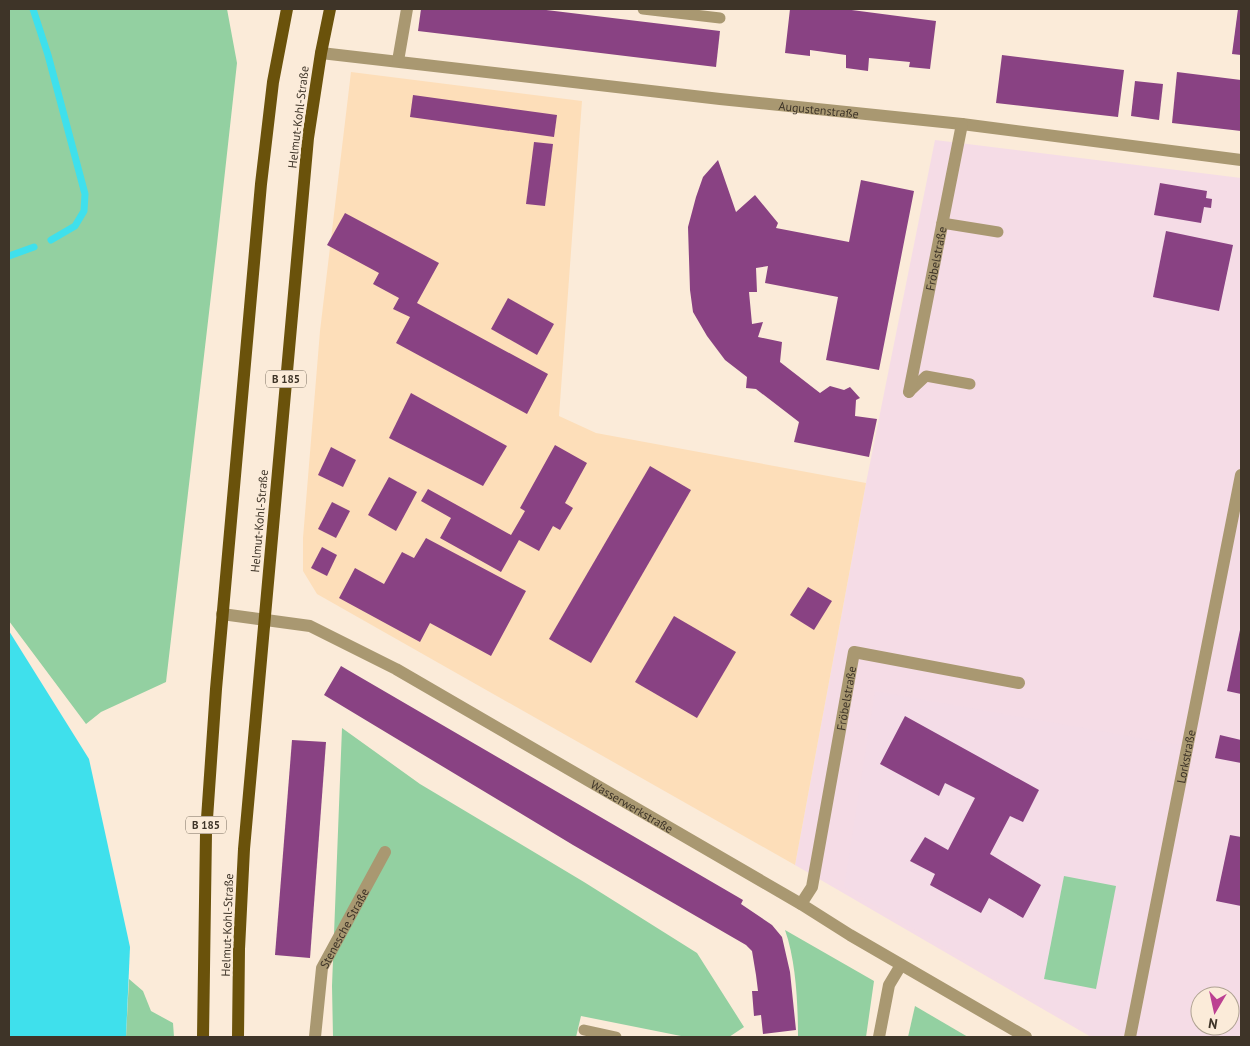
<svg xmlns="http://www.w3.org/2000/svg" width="1250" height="1046" viewBox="0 0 1250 1046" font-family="'PT Sans',sans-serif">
<rect width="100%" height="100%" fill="#fbebd9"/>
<path fill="#f5dce6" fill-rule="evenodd" d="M935,140L1241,178V1037H1091L795,865L866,483ZM1200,996H1230V1026H1200Z"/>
<polygon fill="#fddeb9" points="351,72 582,101 559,416 596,433 866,483 795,865 317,594 303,571 303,538 320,331"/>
<polygon fill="#f4dce7" points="875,691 1179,745 1124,1037 1095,1037 844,887"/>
<g fill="#93d0a1">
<polygon points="9,9 227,9 237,63 217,244 166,682 101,712 86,724 9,621"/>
<polygon points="342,728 420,784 584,882 697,953 744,1027 729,1037 686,1037 581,1016 576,1037 333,1037 332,986"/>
<polygon points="1064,876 1116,886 1096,989 1044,979"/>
<path d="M785,930L874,981L866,1037H798C798,1004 796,961 785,930Z"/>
<polygon points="129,979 143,991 151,1011 173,1023 174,1037 126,1037"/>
<polygon points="915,1006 968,1037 908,1037"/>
</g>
<polygon fill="#3fe0ec" points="9,631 89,759 130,947 126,1037 9,1037"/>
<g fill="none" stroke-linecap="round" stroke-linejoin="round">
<g stroke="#3fe0ec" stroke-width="7">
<polyline points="33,9 48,55 85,194 84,211 75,226 51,240"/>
<polyline points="9,256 34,247"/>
</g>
</g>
<g fill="#894283">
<polygon points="421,9 538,9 720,31 716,67 418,31"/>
<polygon points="790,9 844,9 936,21 930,69 909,67 910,62 869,58 868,71 846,68 846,55 810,50 810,56 785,53"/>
<polygon points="1238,9 1241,9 1241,55 1232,54"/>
<polygon points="1002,55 1124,70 1118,117 996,103"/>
<polygon points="1177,72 1241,80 1241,131 1172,123"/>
<polygon points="1135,81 1163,84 1159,120 1131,116"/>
<polygon points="413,95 557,115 554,137 410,117"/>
<polygon points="534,142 553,144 545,206 526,204"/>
<polygon points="718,160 736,212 755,195 778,223 776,228 849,242 861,180 914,191 879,370 826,360 838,297 765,283 768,266 756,268 757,292 749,292 752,324 763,322 758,337 782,342 780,362 820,393 830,386 844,390 850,387 860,398 856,400 855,416 877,419 869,457 794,442 799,422 756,389 746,388 747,377 725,360 707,336 693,312 690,290 688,227 696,197 703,177"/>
<polygon points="1160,183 1207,191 1206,198 1212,199 1211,208 1204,207 1201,223 1154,215"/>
<polygon points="345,213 439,263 417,303 548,374 527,414 396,343 410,317 393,309 399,298 373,284 379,273 327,245"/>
<polygon points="1166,231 1233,245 1219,311 1153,297"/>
<polygon points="508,298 554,324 537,355 491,329"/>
<polygon points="411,393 507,446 483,486 389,438"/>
<polygon points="555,445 587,463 565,503 573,508 560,530 553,526 539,551 519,540 501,572 440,538 451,518 421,501 428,489 511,535 525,511 520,508"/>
<polygon points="331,447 356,460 343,487 318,475"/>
<polygon points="650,466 691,490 591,663 549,639"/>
<polygon points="389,477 417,492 396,531 368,515"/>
<polygon points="332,502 350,511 336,538 318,529"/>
<polygon points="426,538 526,591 491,656 430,623 420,642 339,598 355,568 384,584 402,552 414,558"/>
<polygon points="322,547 337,555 327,576 311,568"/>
<polygon points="808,587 832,601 814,630 790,615"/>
<polygon points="674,616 736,652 697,718 635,682"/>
<polygon points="1240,630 1241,630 1241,694 1227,691"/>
<polygon points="341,666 743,900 741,904 772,925 782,937 790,972 796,1030 763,1034 761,1015 754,1016 752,991 758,991 756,975 752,951 746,945 573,845 324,695"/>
<polygon points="905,716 1039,790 1023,822 1010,816 990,854 1041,885 1023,918 989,898 981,913 930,885 935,874 910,861 925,837 948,850 975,798 945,783 939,796 880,764"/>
<polygon points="1220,735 1241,740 1241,763 1215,758"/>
<polygon points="292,740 326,742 310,958 275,955"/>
<polygon points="1230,835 1241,837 1241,906 1216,901"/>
</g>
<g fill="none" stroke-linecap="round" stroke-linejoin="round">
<g stroke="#a99871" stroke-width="11">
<polyline points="643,9 720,18"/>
<polyline points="942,223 998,232"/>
<polyline points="909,392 926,376 970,384"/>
<polyline points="584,1030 616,1037"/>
</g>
<g stroke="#a99871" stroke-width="12">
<path id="s1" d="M321,53L720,99L962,124L1241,160"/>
<polyline points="398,61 407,9"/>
<path id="s2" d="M909,392L962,124"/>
<path id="s3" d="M801,904L812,887L854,652L1019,683"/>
<path id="s4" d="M315,1037L322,968L385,852"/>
<polyline points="879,1037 889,985 901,965"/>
<path id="s5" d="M1130,1037L1241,475"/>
</g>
<path stroke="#a99871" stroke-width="12" id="s6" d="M222,614L310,626L396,669L801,904L850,935L1026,1037"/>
<g stroke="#6a520b" stroke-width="12">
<polyline points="203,1037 206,833 216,689 261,184 273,82 287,9"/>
<polyline points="238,1037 239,949 244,849 308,138 321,53 330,9"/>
</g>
</g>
<g text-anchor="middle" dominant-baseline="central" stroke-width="5" stroke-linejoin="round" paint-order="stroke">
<g fill="#fbebd9" stroke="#776b5d" stroke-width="1">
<rect x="266" y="370.5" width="40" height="17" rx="4"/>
<rect x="186" y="816.5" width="40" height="17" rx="4"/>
</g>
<g font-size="11" font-weight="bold" fill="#3e3428">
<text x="286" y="379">B 185</text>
<text x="206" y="825">B 185</text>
</g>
<g font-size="12" fill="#3e3428" stroke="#fbebd9">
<text stroke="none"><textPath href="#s1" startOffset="501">Augustenstraße</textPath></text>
<text transform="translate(298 117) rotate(-83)">Helmut-Kohl-Straße</text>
<text stroke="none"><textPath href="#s2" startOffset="136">Fröbelstraße</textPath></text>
<text transform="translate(259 521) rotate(-85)">Helmut-Kohl-Straße</text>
<text stroke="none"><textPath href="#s3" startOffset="212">Fröbelstraße</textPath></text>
<text stroke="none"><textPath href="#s5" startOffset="286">Lorkstraße</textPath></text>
<text stroke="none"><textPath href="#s6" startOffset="458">Wasserwerkstraße</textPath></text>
<text transform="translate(227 925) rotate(-88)">Helmut-Kohl-Straße</text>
<text stroke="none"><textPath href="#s4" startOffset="115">Stenesche Straße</textPath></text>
</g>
</g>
<rect width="1250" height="1046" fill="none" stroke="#3e3428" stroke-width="20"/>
<g transform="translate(1215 1011) rotate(189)"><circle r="24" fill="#fbebd9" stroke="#afa292"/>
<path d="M0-4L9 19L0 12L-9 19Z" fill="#bc4192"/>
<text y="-8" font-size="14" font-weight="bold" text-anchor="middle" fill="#3e3428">N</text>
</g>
</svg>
